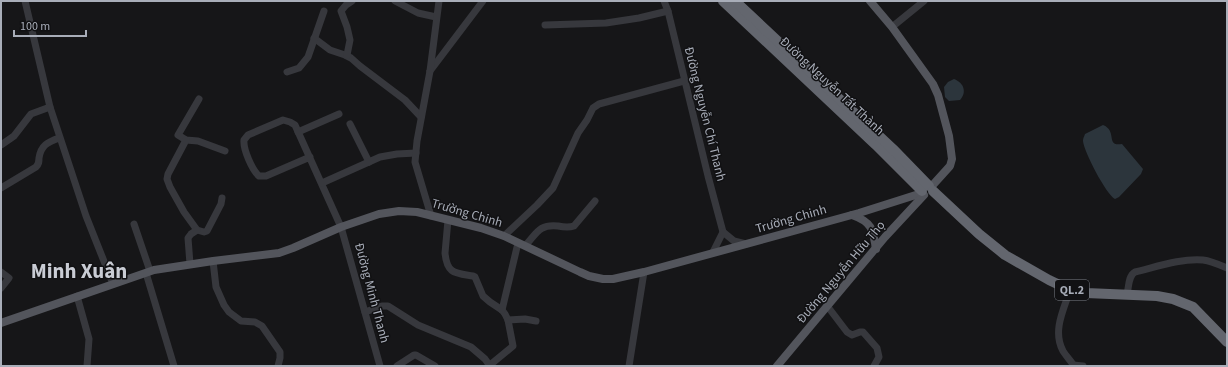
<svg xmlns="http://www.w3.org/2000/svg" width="1228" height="367" viewBox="0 0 1228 367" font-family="'Source Sans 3',sans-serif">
<rect width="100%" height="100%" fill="#161618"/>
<g fill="#2c353c">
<path d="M954,79C964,83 967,92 960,100L949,101L945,97L944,87L948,82Z"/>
<path d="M1103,125C1118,131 1105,147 1122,144L1143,169L1141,174L1119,197L1115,199C1106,194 1084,152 1083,141C1083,138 1084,137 1085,134Z"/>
</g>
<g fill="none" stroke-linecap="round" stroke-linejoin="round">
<g stroke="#37383d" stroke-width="7">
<polyline points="25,1 50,107 86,216 113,284"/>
<polyline points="395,1 418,13 436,17"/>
<polyline points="664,1 668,11 708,176 723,232 713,252"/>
<polyline points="545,25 606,23 639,18 668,11"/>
<polyline points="892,27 924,1"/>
<polyline points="314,38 330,50 345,55 351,58 360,66 405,100 421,117"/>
<polyline points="347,55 350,40 347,27 341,11 346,5 352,1"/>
<polyline points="430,71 483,1"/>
<polyline points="287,72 299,68 308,57 324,11"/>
<polyline points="199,99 178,135 186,140 198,141 225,151"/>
<polyline points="350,124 369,162"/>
<polyline points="298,132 339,114"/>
<polyline points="186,140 168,174 167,179 170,187 184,212 197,230 204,232 207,231 221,204 222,198"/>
<polyline points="1,145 14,136 31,114 50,107"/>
<path d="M310,157L266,176H259C252,170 243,149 244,140L248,135L283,120L290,122L295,125L341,227L380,366"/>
<polyline points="322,183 380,157 397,154 416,153"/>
<path d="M1,188L36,167C39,164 39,162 39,158C41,145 48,142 59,138"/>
<polyline points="431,216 415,162 417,141 430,71 439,1"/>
<path d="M448,220L445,253C447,274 455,273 473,276L475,277L483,296L490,302L502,310L505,314L508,320L513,346L490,365"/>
<polyline points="134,224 150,271"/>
<polyline points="723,232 734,241 746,244"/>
<polyline points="504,236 537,205 553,188 578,133 587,120 593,108 599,104 684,81"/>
<path d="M525,246C537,233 539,224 558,226C563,227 568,228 574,226L595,201"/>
<polyline points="213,261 216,287 224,305 229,312 241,321 255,322 262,326 280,352 280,358 278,366"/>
<polyline points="190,264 188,238 191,234 197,230"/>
<polyline points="1,272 9,278 1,288"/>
<polyline points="146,273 174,366"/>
<path d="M1070,290C1064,309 1052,331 1063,351C1066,356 1071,361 1074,366"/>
<path d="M1127,294C1129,287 1128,276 1135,272C1156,267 1182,258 1203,260C1211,261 1220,265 1227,268"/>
<polyline points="77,296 89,339 87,366"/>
<polyline points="828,307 847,332 852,335 860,332 863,332 877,348 879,357 874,366"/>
<polyline points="502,310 518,243"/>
<polyline points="365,312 382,306 388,306 418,325 471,347 485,359 490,366"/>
<polyline points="508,320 525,319 536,321"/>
<polyline points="1073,365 1083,366"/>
<polyline points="397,366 414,355 416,355 435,366"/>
<polyline points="629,366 644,272"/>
</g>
<g stroke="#53555c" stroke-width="8">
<polyline points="870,1 892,27 933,84 938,95 949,136 952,159 950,166 931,187"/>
<path d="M852,215C872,222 873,229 876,249"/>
<polyline points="1,323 154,270 213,261 279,253 293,248 341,227 379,214 399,211 417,212 481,228 504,236 580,272 589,276 603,279 613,279 644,272 859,213 922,193"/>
<polyline points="777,366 885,237 924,195"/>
</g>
<g stroke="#63666e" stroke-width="10">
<polyline points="723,1 876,145 922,191"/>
<polyline points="735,1 895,151 929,186"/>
<polyline points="933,191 979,234 1005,255 1049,280 1070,290 1086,293 1157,296 1173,299 1193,307 1227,342"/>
</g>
</g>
<g text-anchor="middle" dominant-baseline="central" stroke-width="3" stroke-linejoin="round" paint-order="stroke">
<rect fill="#111113" stroke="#7b7e86" stroke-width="1" x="1055" y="280" width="34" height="20" rx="3"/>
<g font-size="12" font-weight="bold" fill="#a8adb8">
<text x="1072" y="290">QL.2</text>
</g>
<g font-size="13" fill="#a8adb8" stroke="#111113">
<text transform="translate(832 86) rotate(43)">Đường Nguyễn Tất Thành</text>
<text transform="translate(705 114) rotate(76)">Đường Nguyễn Chí Thanh</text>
<text transform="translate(467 213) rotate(16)">Trường Chinh</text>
<text transform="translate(791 219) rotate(-16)">Trường Chinh</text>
<text transform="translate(841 272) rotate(-50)">Đường Nguyễn Hữu Thọ</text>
<text transform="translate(372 293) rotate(75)">Đường Minh Thanh</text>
</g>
<g font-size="21" font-weight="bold" fill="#c9ccd4" stroke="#111113">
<text x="79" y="271">Minh Xuân</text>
</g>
</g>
<rect width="1228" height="367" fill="none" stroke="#a8adb8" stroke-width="4"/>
<path d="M14 30v6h72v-6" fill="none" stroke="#a8adb8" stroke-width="2"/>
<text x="20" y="30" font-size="12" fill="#a8adb8" stroke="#111113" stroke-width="3" paint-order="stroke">100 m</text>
</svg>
